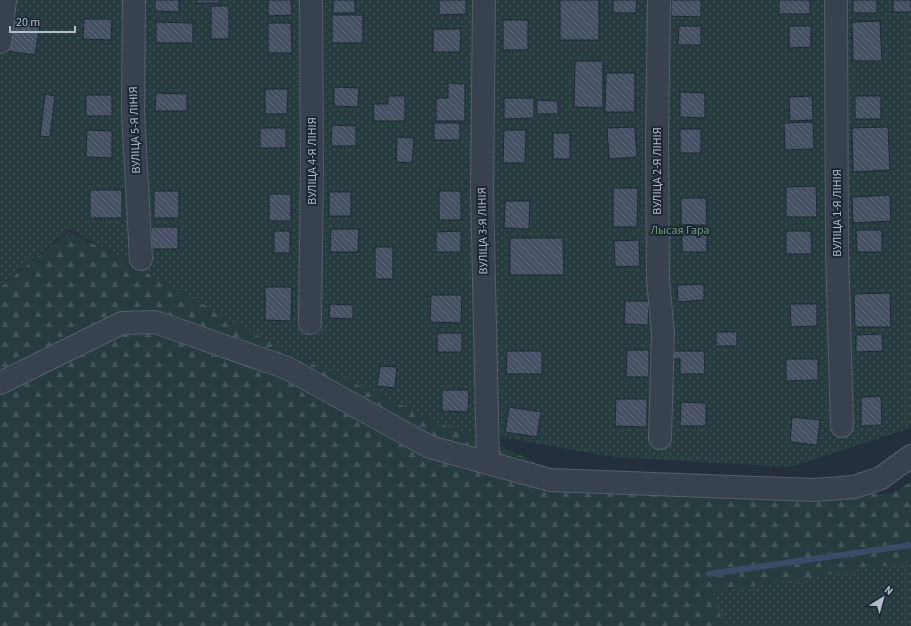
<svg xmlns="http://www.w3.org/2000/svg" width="911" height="626" viewBox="0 0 911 626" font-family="'Source Sans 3',sans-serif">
<defs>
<pattern id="forest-firs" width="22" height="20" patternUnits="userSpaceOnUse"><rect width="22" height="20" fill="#263c3f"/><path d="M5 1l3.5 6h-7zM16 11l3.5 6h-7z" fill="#435659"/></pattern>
<pattern id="garden-dots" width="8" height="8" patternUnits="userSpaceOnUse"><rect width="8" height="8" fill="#263c3f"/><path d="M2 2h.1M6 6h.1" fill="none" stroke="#435659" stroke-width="1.8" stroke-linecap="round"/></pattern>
<pattern id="building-back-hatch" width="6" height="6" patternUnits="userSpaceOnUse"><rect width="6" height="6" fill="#455162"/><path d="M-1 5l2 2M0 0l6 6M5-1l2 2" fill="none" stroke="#5d6877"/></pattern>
</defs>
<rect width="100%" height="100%" fill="#242f3e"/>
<polygon fill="url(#forest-firs)" points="69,232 582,486 890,494 911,482 911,617 897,626 0,626 0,287"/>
<g fill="url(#garden-dots)">
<polygon points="0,0 911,0 911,428 790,467 613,457 450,428 285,351 70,229 0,286"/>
<polygon points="911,562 911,626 724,626 713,592"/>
</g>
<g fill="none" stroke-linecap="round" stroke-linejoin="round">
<polyline stroke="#394c67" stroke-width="6" points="709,574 911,545"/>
</g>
<g fill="url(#building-back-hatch)" stroke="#1f2835">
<polygon points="155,0 179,0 179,12 155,11"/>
<rect x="196" y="0" width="23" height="3"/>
<polygon points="268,0 291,0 292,15 268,16"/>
<rect x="333" y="0" width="22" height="13"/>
<polygon points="439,0 466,0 466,14 439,15"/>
<rect x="560" y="0" width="39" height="40"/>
<polygon points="613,0 637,0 636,13 613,13"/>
<polygon points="671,0 701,0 701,17 671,16"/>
<rect x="779" y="0" width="31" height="14"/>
<rect x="853" y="0" width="24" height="13"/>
<rect x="893" y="0" width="18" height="12"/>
<rect x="211" y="6" width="18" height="33"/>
<rect x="332" y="15" width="31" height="28"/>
<polygon points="84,19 112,19 111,40 83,39"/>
<polygon points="12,20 40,25 35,55 7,51"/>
<rect x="503" y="20" width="25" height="30"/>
<polygon points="880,21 882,61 853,61 852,22"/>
<polygon points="156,22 193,23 193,43 156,43"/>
<polygon points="268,23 291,23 292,53 268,53"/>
<polygon points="679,26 701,26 701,45 678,45"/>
<polygon points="789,26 811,26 811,47 789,48"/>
<polygon points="433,29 461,29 460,52 433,52"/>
<polygon points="575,61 603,61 603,108 574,107"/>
<polygon points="606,73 635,73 635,112 605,112"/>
<polygon points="448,83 465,84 465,121 436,121 436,98 448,98"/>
<polygon points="334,87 359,88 358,107 334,106"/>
<polygon points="265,89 288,89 287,114 265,114"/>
<polygon points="680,92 705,93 705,118 680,117"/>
<polygon points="156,93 187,94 187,111 155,111"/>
<polygon points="45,94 55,96 50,137 40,136"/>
<rect x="86" y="95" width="26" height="21"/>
<polygon points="388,96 405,96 405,121 374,121 373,104 388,104"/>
<polygon points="812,96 813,120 790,121 789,97"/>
<rect x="855" y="96" width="26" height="23"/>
<polygon points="504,98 534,98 534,118 504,119"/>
<polygon points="537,100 558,101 558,114 537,114"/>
<polygon points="813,122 814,149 785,150 784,123"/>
<rect x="434" y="123" width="26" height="17"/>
<polygon points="332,125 356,126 356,146 331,146"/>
<polygon points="635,127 637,157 609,159 607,128"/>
<polygon points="888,127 890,170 853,172 852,128"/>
<rect x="260" y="128" width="26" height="20"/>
<rect x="680" y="129" width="21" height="24"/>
<polygon points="87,130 112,131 112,158 86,157"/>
<polygon points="504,130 526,130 525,163 503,163"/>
<rect x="553" y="133" width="17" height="26"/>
<polygon points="397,137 414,138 412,163 396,162"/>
<polygon points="816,186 817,217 786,217 786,187"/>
<polygon points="613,188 638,188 637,227 613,227"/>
<rect x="90" y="190" width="32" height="28"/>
<rect x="154" y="191" width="25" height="27"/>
<rect x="439" y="191" width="22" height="29"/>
<rect x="329" y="192" width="22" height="24"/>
<rect x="269" y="194" width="22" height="27"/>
<polygon points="890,195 891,221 853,223 852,197"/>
<polygon points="681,198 706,198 707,225 681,225"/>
<polygon points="505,201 530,201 529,229 504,228"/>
<rect x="151" y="227" width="27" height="22"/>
<polygon points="331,229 359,229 358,252 330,252"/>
<rect x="682" y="230" width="25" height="22"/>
<polygon points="856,230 882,230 882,252 857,252"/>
<rect x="274" y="231" width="16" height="22"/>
<polygon points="461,231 461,252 436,252 436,232"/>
<polygon points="786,231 811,231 812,254 786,254"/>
<polygon points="510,238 563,238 564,275 510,275"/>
<polygon points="639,240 640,266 615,267 614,241"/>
<rect x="375" y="247" width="18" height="32"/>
<polygon points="704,284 704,300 678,302 677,285"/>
<polygon points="265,287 292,287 291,321 265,320"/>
<polygon points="890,293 891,327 855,327 854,294"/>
<polygon points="431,295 462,295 461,323 430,322"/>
<polygon points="625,301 649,301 648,325 624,324"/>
<polygon points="330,304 353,305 353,319 329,318"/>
<polygon points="790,304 817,304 817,326 791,327"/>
<rect x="716" y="332" width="21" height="14"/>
<rect x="437" y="333" width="25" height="19"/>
<polygon points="882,334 883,351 856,352 856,335"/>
<polygon points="627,350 649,350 649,377 626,377"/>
<polygon points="507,351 542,351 542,374 506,374"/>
<polygon points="672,351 704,351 705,374 680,374 680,359 672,359"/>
<polygon points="786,359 818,359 818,380 786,381"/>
<polygon points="380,366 397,367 395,388 377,386"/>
<polygon points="442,390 469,390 468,412 442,411"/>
<polygon points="881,396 882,425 861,426 861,397"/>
<polygon points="616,399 647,399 647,427 615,426"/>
<polygon points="681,402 706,403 706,426 680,426"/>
<polygon points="509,407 541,412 537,437 505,432"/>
<polygon points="792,417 820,420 817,445 790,442"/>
</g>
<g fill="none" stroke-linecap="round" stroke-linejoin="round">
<g stroke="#565f6c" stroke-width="24">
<g id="street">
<polyline points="134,0 133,113 141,259"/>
<polyline points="484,0 482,191 488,463"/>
<polyline points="659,0 657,138 658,281 663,333 660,438"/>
<polyline points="836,0 837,252 842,426"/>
<polyline points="0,42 5,0"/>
<polyline points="310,323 312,169 311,0"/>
<polyline points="0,383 122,323 155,322 287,368 430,447 550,480 813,490 854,487 881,478 911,456"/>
</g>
</g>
<use href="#street" stroke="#38414e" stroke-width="22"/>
</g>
<g text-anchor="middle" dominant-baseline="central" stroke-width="4" stroke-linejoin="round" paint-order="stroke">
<g font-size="12" fill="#b4bcc9" stroke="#1d2633">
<text transform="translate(135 130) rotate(-92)">ВУЛІЦА 5-Я ЛІНІЯ</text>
<text transform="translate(312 161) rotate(-90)">ВУЛІЦА 4-Я ЛІНІЯ</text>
<text transform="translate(657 171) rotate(-90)">ВУЛІЦА 2-Я ЛІНІЯ</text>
<text transform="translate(837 213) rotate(-90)">ВУЛІЦА 1-Я ЛІНІЯ</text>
<text transform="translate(483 231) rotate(-91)">ВУЛІЦА 3-Я ЛІНІЯ</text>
</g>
<g font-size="12" fill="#6b9a76" stroke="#1d2633">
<text x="680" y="230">Лысая Гара</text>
</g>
</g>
<g transform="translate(883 598) rotate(37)" stroke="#1d2633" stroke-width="3" paint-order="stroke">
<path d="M0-3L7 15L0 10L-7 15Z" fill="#b4bcc9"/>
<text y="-6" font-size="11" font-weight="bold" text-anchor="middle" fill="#b4bcc9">N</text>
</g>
<path d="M10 26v6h65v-6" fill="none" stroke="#b4bcc9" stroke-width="2"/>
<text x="16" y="26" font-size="12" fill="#b4bcc9" stroke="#1d2633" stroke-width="3" paint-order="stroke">20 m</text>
</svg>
